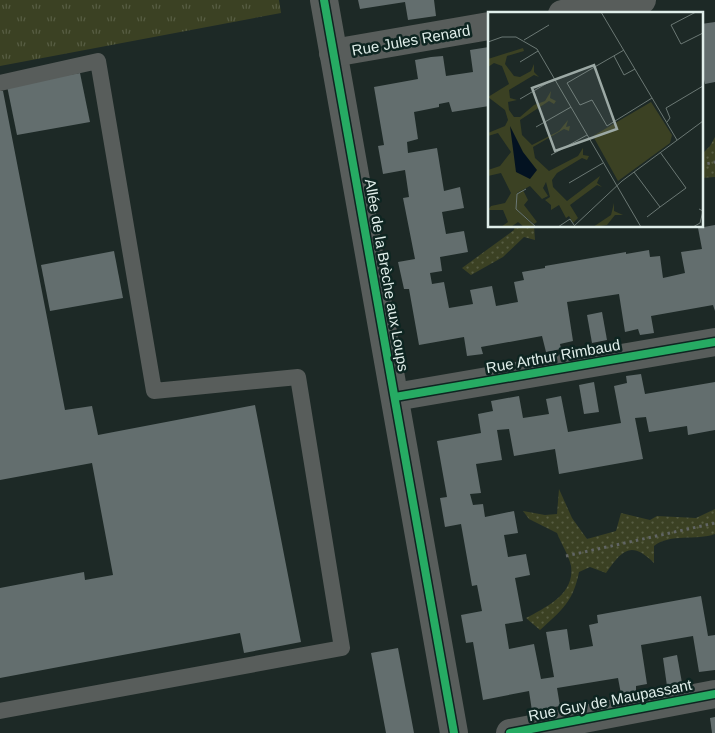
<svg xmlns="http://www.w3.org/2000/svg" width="715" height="733" viewBox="0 0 715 733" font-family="Helvetica,sans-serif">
<defs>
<pattern id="grass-tufts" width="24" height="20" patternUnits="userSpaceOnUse" patternTransform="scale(1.25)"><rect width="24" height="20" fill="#3b4123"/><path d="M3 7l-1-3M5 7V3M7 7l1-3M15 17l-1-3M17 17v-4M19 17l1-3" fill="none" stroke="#575d43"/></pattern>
<pattern id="park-dots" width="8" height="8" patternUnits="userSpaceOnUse" patternTransform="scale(1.25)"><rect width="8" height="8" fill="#3b4123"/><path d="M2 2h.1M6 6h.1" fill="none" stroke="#575d43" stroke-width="1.8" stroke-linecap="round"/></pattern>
</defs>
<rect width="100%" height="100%" fill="#1d2926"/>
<polygon fill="url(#grass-tufts)" points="0,0 279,0 281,13 0,66"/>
<g fill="url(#park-dots)">
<polygon points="715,137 715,177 701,178 701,155 710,146"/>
<polygon points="515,226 534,226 535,240 524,237 503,257 471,275 462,268 514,230"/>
<path d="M559,489L572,518L587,539L616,531L621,513L650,520L657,516L696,518L715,509V534C696,541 670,533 654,546V563C631,540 622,550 606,573L590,567L579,572C573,602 562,610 540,630L526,618C546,607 575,594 571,566C569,556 561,543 557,533L529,519L523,511L545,515L557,514Z"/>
</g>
<g fill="#636e6e">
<polygon points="358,0 434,0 436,16 408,20 405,2 360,9"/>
<polygon points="715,22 715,82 705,84 701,66 701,24"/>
<polygon points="489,47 489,106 452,112 449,102 439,104 439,107 414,112 418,139 407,142 408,153 437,148 444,191 460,187 464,208 442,212 446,234 464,231 468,252 440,257 442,271 430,273 432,284 444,282 449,308 473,304 470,290 492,286 496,306 518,302 514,282 524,280 522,272 545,268 545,266 626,252 626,254 649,250 650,257 660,256 663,278 685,273 681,252 702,249 698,228 715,225 715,311 713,305 651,316 654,333 640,335 638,329 625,332 619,294 567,302 573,341 560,344 561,349 546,352 542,336 481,347 483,354 467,356 464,337 419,345 409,289 404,289 398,262 415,259 403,198 409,197 405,170 383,174 378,146 384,145 374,87 418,79 415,60 431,57 443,56 446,76 473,72 470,50"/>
<polygon points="80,73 90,122 17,135 7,86"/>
<polygon points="0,91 3,91 65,410 92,406 98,435 255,405 301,642 244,653 240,633 0,678 0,588 84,572 85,580 113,575 92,463 0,480"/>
<polygon points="114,251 123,298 50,311 41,265"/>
<polygon points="602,312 607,340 592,343 587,315"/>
<polygon points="641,374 645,394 715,382 715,430 688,435 687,426 649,432 646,417 635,418 643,459 559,474 555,449 514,456 509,429 497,430 502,460 476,464 481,493 470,494 473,505 483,504 485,517 514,511 518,533 504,535 508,557 526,554 530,575 515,578 523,621 505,624 509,649 534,644 541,679 554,677 546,632 567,629 570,650 593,646 589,625 598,623 597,615 701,596 708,636 715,635 715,670 699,672 693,636 641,645 647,684 636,686 636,692 621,694 618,678 557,688 560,706 532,711 529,691 483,700 473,642 466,643 461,615 482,611 477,585 472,586 461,524 445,527 440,498 447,497 437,441 481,433 478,414 493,411 491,401 519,396 523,418 549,414 546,399 561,396 568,432 621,423 614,386 627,383 626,376"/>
<polygon points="594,382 599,412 584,414 579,385"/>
<polygon points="398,648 414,733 386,733 371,653"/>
<polygon points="677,655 682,683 667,686 663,658"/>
<polygon points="715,717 715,733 712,733 710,718"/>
</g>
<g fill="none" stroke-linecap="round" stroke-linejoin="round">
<g stroke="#616564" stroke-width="3" stroke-dasharray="2.5 4" stroke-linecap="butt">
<polyline points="701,165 715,162"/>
<polyline points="566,556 715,523"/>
</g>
<polyline stroke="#585d5b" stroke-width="16" points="0,83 98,61 154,391 298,377 342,648 0,711"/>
<g stroke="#585d5b" stroke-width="28">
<polyline points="324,0 454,733"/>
<polyline points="562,14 642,0"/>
<polyline points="333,53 489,26"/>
<polyline points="395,397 715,342"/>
<polyline points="510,733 715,694"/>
</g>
<g stroke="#0e2521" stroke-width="11">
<g id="cycleway">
<polyline points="324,0 454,733"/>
<polyline points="395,397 715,342"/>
<polyline points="510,733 715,694"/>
</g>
</g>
<use href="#cycleway" stroke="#26ab63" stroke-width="8"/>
</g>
<g text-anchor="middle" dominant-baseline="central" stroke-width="5" stroke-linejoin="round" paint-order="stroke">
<g font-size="15" fill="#e0eeea" stroke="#0e2521">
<text transform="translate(411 40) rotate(-10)">Rue Jules Renard</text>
<text transform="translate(387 275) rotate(80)">Allée de la Brèche aux Loups</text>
<text transform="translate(553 356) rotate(-10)">Rue Arthur Rimbaud</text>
<text transform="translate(610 700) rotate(-11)">Rue Guy de Maupassant</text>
</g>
</g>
<g transform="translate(488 12)">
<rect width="215" height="215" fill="#1d2926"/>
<path d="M163,90L184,123L182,131L130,169L105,124ZM35,178L40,188L36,193L49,210L46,212L28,197L29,182Z" fill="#3b4123"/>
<path d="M35,36L36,39L19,44L17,52L26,64L32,65L43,59L46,52V60L51,65L46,63L21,78L22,86L29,88L20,90L21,98L26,105H32L46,93L57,89L63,79L62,86L68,89L66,92L61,89L32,108L34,123L44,133L71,119L80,108L78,115L82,114L81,119L76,117L45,135L47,146L61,159L90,144L95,136V143L101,144L99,148L94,146L69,161L64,168L65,175L79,189L112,164L109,171L114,175L109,173L82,193L90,206L85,211L81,204L78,206L71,193L63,198V193L57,188L62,185L58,170L55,176L60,184L54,187L42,174L29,181L28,197L48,215H36L30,210L23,215H13L20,210L15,198H0L3,194L17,191L23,181L13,161L0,164V158L12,154L23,140L10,121L0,124V121L17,114L20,108L17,98L0,85L21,72L14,54L6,51L0,55V47ZM126,191V199L135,203H127L119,213L105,215L123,203Z" fill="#3b4123"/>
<path d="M22,114L35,140L49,158L42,167L28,160Z" fill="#031221"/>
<path fill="none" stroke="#6b7874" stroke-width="1" d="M113,0L189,128M208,0L183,13L193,32L215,21M36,28L61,13M0,30L14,25H28L49,37L153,215M136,38L79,71L92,93L104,88L119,114L164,86M126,44L136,63L147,57M32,50L50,39M32,87L66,67M179,110L182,106L178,96L215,74M48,115L83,95M63,143L99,123M146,160L172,195L198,176L172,140M81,171L115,151M38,177L29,182L28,197L48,215M159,205L172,195M70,215L82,207L86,213M85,215L134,169L215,109M205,215L212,211L215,199L211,197"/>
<path fill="#9ca9a5" fill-opacity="0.15" stroke="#9ca9a5" stroke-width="2.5" d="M106,53L129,117L67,139L44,76Z"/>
<rect width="215" height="215" fill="none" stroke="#e0eeea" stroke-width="2.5"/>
</g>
</svg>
